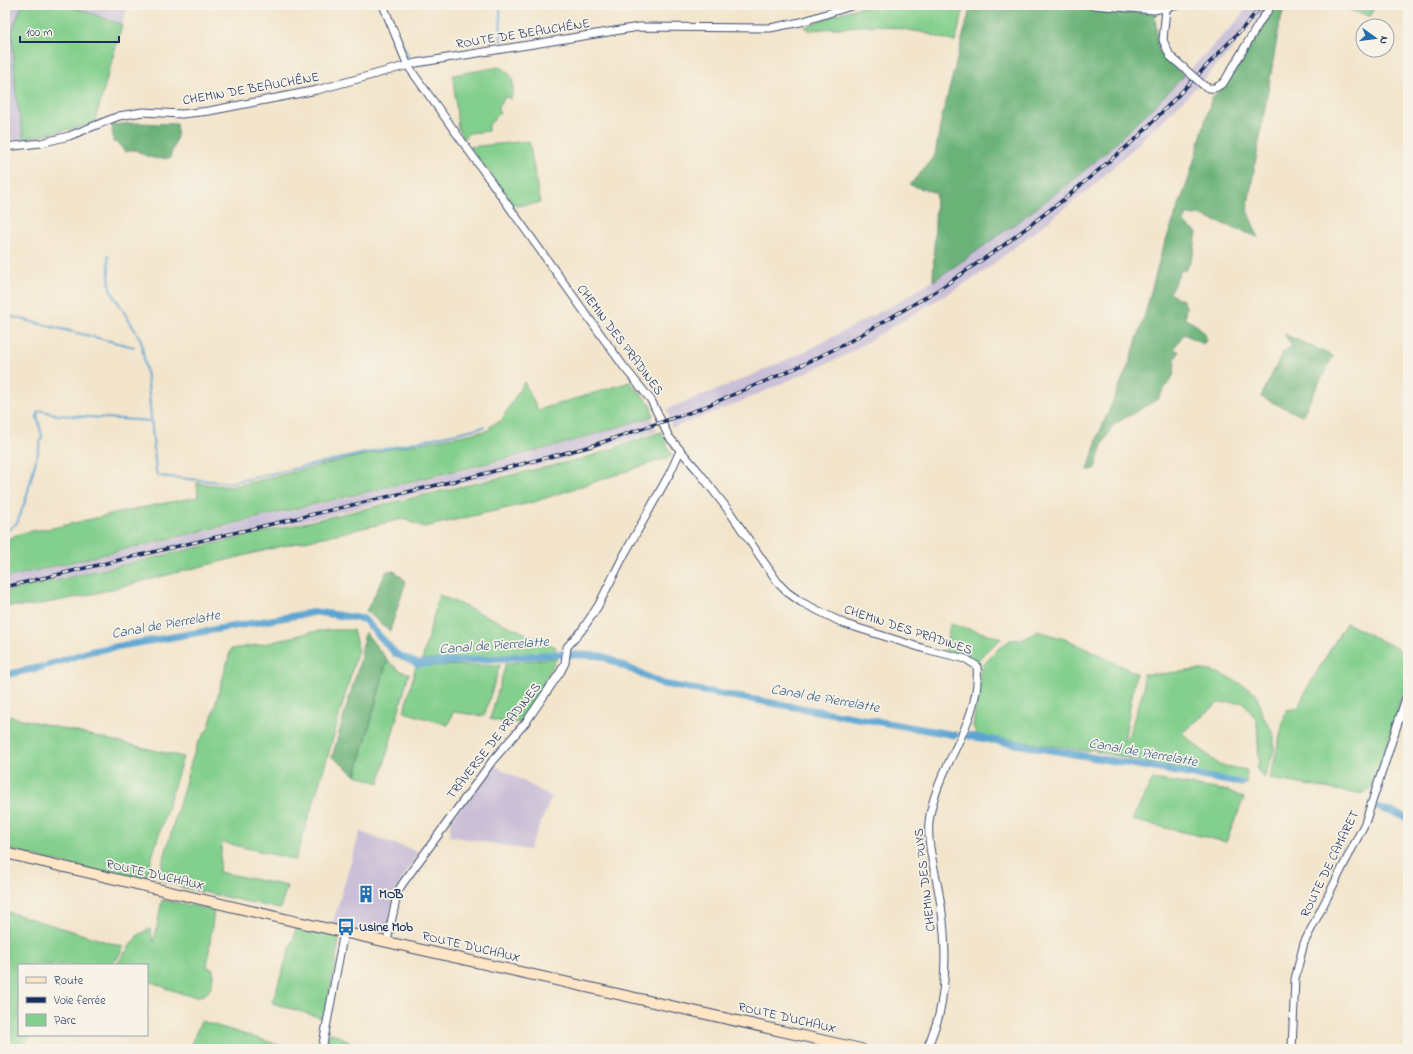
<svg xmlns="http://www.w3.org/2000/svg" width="1413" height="1054" viewBox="0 0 1413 1054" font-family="'Indie Flower',sans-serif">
<rect width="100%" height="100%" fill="#f7f3e8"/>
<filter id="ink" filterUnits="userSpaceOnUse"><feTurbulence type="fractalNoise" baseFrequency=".025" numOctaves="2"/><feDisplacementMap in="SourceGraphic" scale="8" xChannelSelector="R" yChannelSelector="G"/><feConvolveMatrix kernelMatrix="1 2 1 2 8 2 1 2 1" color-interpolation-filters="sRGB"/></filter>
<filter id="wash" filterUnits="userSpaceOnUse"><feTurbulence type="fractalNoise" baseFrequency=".012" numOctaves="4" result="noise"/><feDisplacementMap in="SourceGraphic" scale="16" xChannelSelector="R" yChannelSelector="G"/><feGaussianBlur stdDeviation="0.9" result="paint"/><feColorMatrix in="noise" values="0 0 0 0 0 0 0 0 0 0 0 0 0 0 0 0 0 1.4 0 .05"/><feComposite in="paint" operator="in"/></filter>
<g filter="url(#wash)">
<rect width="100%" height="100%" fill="#f3e5cc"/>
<g fill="#c9bfd7">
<polygon points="5,5 22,5 12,32 16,96 24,139 5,141"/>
<polygon points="69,5 128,5 122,25"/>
<polygon points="1249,5 1268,5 1228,54 1182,102 1092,187 979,275 842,357 733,405 672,428 667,409 734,383 804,352 895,304 933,281 984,246 1096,161 1136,125 1236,22"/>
<polygon points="652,417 652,420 657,431 566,459 5,591 5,579 507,460 573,442"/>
<polygon points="492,764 552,797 529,850 450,836 450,821"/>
<polygon points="360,832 419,852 398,886 384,937 332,925"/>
</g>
<g fill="#83cf8d" stroke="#4f7f76">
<polygon points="22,5 69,5 122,25 94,124 24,139 16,96 12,32"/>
<polygon points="868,5 965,5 955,42 921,32 876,25 809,30 805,27 837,14"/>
<polygon points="1343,5 1374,5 1371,16 1342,8"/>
<path d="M500,67C514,74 515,84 511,99L505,97L497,109L500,113L488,126V131L469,133L463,139L458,127L453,75Z"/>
<polygon points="529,141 540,203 515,206 469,147"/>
<path d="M524,382L538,410L630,382L650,404L653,416L563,444L492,462L5,578V541C20,530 40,531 57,527C104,516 151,505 198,497L197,483L231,487L385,450L490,430V426L501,421Z"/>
<polygon points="661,432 672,456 534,502 424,527 403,519 274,548 84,596 30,606 5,606 5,592 585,458"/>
<polygon points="439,595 556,647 555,653 422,660"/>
<polygon points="1346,623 1408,654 1408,681 1400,701 1380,770 1370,790 1363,793 1354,793 1270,779 1286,710 1298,708 1304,694"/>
<polygon points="950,624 1002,638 984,653 977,662 945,652"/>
<polygon points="329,630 353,630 358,649 330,749 295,860 222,842 219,872 287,886 280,909 185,888 158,879 192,759 198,743 209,727 231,649 269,643 311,632"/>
<path d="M1038,631L1068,640L1136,673L1124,741L1127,740L1144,688L1143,674C1163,675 1180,671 1199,670C1217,669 1242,684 1256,693L1262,714L1274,735V751L1264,778L1256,768L1259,763L1257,720L1243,702L1218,703L1182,733L1219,765L1247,770L1246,783L1095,751L1106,746L1086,751L978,735L973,727L981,668L997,650L1010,640L1024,639Z"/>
<polygon points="557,658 522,722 507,723 490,719 506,663"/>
<polygon points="389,662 400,671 409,673 379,783 356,775 386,665"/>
<polygon points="500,665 484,716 453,712 448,725 404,712 416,666"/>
<polygon points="5,715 183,757 144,883 5,849"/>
<polygon points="1153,779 1229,791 1244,798 1226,842 1132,820"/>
<path d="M162,900L214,910L207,967L213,969C213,977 213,987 207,993C195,1003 160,985 147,980V965H116L138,935L150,929L154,942Z"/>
<polygon points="5,911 124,947 117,959 111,965 19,965 19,1035 34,1035 17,1049 5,1049"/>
<polygon points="297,927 340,935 325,1019 272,1003"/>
<polygon points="201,1021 292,1049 189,1049"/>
<polygon points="332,1033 349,1041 348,1049 325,1049 328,1035"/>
</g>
<g fill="#6ab278" stroke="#42706b">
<path d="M971,5H1061L1155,14L1158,49L1170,63L1184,76C1156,105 1127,133 1097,160C1045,204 989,243 933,281L936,193L910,185L935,155L941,121Z"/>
<path d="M1276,5H1285L1280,22L1247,210L1258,237L1199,215H1186L1184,223L1197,233L1193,256L1186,270H1181L1170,292L1175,297L1182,299L1186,306L1185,319C1195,324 1204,328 1207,340L1203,344L1184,334L1174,348L1179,352L1175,359L1174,374L1158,399L1113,425L1102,445L1095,469L1088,470L1098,436L1129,364L1145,314L1161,254L1189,178L1212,97L1225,85L1237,67Z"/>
<path d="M133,123L177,124V136L170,158C157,160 147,158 136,150L125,152L117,142H113L112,125Z"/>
<polygon points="1284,334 1333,356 1302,416 1261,397 1283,352 1292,346"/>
<polygon points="387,571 394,571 406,581 390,631 366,611"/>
<polygon points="365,632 389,662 386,665 356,775 332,757 360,661"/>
</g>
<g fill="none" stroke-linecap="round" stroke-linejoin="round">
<g stroke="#5ba5d2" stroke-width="2">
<polyline points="500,5 501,43"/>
<polyline points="403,45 409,58"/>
<polyline points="108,256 110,289 141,340 148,384 156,472 159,476 230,483 484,427"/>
<polyline points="5,315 134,347"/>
<polyline points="5,532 17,523 26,499 42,436 37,416 38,411 43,411 58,415 151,421"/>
</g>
<g stroke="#5ba5d2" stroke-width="7">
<polyline points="48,665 92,651 316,612 364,619 396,654 418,664 558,654 602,656 663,684 955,735"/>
<polyline points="5,675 42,667"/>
<polyline points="969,736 1241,783"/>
<polyline points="1377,807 1403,816 1408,819"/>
</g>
</g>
</g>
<g filter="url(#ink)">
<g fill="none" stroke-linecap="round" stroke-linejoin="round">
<g stroke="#3b4a6e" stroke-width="9">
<g id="street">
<path d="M383,5L408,66L624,367L651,400L669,437L699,472L729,511L779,584L787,592L801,602L845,624L925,649L966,659L977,666C982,724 935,767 929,822C927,844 934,866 938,888C946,928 948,975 939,1015C936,1026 931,1038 927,1049"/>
<polyline points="1093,5 1154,10 1179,5"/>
<polyline points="1166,9 1163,40 1170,56 1185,69"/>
<path d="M1203,85C1211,91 1217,88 1224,82L1261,20L1272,5"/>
<polyline points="5,147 41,143 69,136 119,116 143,112 182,114 209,111 317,90 416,63 639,27 770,28 801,22 854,5"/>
<polyline points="387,941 398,891 403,883 493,760 526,722 561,671 565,663 567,647 582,630 598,606 624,555 670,473 680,451"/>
<polyline points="322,1049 344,932"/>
<polyline points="1292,1049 1295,979 1304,943 1365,823 1408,692"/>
</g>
</g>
<g stroke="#3b4a6e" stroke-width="12">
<polyline id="secondary" points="5,853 285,919 861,1049"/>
</g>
<use href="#street" stroke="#fff" stroke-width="7"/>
<use href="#secondary" stroke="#fde5c5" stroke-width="10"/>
<g stroke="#1b2f5e" stroke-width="3.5">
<polyline id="rail" points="5,587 471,477 588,447 697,410 796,368 845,344 938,290 1004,245 1063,200 1138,137 1242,29 1262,5"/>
</g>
<use href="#rail" stroke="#f7f3e8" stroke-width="2" stroke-dasharray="6" stroke-linecap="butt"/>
<g stroke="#3b4a6e" stroke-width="9" stroke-linecap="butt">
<polyline id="street-bridge" points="1185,69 1203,85"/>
</g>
<use href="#street-bridge" stroke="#fff" stroke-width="7"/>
</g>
</g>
<defs>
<g id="building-bare" transform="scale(1.38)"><path d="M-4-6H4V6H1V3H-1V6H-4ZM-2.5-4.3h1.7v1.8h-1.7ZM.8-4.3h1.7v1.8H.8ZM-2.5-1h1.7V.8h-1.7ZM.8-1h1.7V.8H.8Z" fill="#1f6fb2" stroke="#f7f3e8" stroke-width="2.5" paint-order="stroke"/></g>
<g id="bus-bare" transform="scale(1.38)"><path d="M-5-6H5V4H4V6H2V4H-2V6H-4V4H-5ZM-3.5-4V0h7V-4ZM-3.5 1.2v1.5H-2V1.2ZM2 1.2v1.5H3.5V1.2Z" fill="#1f6fb2" stroke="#f7f3e8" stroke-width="2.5" paint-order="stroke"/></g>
</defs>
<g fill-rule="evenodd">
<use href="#building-bare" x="366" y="894"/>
<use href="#bus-bare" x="346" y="927"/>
</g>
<g text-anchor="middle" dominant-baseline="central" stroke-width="3.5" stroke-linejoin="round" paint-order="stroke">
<g font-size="13" fill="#1b2f5e" stroke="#f7f3e8">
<text transform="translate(523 34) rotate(-9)">ROUTE DE BEAUCHÊNE</text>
<text transform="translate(251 89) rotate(-10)">CHEMIN DE BEAUCHÊNE</text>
<text transform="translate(620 340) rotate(53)">CHEMIN DES PRADINES</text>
<text transform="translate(908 630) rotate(18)">CHEMIN DES PRADINES</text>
<text transform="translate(494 741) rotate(-52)">TRAVERSE DE PRADINES</text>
<text transform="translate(1330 864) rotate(-64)">ROUTE DE CAMARET</text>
<text transform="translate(155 875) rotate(13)">ROUTE D'UCHAUX</text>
<text transform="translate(925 880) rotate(-97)">CHEMIN DES PUYS</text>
<text transform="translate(471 947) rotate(13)">ROUTE D'UCHAUX</text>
<text transform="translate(787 1018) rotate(13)">ROUTE D'UCHAUX</text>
</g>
<g font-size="13" font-weight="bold" fill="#1b2f5e" stroke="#f7f3e8" text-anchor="start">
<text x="379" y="894">MOB</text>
<text x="359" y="927">Usine Mob</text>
</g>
<g font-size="14" font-style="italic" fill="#315887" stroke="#f7f3e8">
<text transform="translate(166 625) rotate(-10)">Canal de Pierrelatte</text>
<text transform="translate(494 646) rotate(-4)">Canal de Pierrelatte</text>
<text transform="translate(825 699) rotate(10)">Canal de Pierrelatte</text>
<text transform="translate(1143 753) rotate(10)">Canal de Pierrelatte</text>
</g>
</g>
<rect width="1413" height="1054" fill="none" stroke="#f7f3e8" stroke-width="20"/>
<rect x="18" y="964" width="130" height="72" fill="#f7f3e8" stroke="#9fa5b1"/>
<rect x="26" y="977" width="20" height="6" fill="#fde5c5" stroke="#9fa5b1"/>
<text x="54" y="984" font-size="12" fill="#1b2f5e">Route</text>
<rect x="26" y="997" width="20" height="6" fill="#1b2f5e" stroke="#9fa5b1"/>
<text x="54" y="1004" font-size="12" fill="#1b2f5e">Voie ferrée</text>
<rect x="26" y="1014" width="20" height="12" fill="#83cf8d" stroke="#9fa5b1"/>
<text x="54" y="1024" font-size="12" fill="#1b2f5e">Parc</text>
<g transform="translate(1375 38) rotate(104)"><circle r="19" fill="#f7f3e8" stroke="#9fa5b1"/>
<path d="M0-3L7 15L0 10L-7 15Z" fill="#1f6fb2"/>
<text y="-6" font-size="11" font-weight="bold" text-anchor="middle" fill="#1b2f5e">N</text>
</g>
<path d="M20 36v6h99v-6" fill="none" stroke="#1b2f5e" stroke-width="2"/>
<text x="26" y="36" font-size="12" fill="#1b2f5e" stroke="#f7f3e8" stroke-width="3" paint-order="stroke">100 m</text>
</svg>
